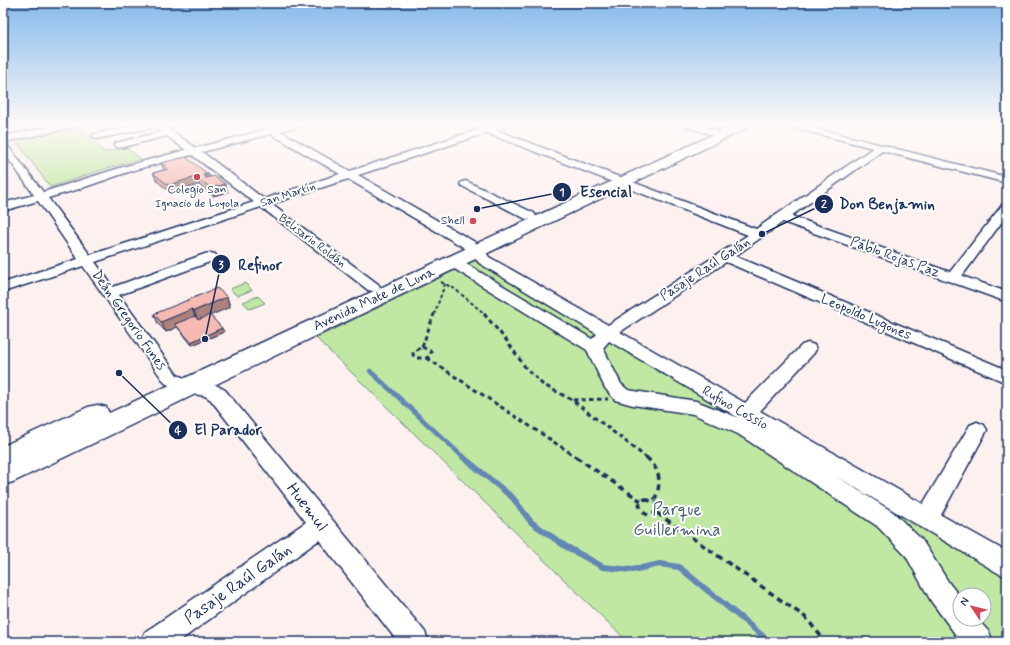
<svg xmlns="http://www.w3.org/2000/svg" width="1010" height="645" viewBox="0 0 1010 645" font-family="Mynerve,sans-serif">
<rect width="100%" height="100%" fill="#fdf1f0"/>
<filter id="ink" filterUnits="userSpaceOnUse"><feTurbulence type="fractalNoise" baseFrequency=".025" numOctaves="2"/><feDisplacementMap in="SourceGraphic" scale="8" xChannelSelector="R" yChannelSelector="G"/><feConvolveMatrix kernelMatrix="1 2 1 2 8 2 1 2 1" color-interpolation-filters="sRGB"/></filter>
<g filter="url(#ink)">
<g fill="#c1e8a2" stroke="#6e8c80" fill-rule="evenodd">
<polygon points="74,124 104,152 126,147 141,159 108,168 50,187 13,137"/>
<path d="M474,261L1007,570V642H628L316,338ZM960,595H984V619H960Z"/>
<polygon points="245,283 252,290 237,296 230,289"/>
<polygon points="258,296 265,303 250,309 243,302"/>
</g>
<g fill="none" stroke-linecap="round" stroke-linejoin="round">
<polyline stroke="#6487b5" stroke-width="4.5" points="370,371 464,458"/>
<polyline stroke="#6487b5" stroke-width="6" points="463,457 513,498 531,522 565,546 603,567 632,570 660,564 679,567 770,642"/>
<g stroke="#1b2f5e" stroke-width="3">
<g id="minor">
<path d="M63,124H80L75,127L5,142L43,192L126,166L186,150L167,136L119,148L114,145L116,143L161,132L154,127L97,139L92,136L94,134L141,124H162L196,148L264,130L257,124H267L273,127L287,124H301L300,126L280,131L350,171L480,129L481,126L508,124L507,126L496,130L756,229L873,148L786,126L785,124H799L1007,177V183L882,151L791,216L950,272L1003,204L1007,203V215L962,276L1007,292V302L783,222L735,256L1007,370V383L726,262L620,332L745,403L802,345L808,343L814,345L816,349L814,353L760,411L923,504L970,425L977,422L984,425L987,430L941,515L1007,552V577L998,573L834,475L893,512L922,540L949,583L960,597V619H977L989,632L993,642H961L931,601L906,556L877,526L738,434L693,414L633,405L615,400L605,388L587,350L448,265L446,262L448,259L453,258L458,259L592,339L597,334L479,263L473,254L463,247L348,179L271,204L378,284L380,287L378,290L373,291L368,290L261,207L95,262L113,287L205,254L210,253L215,254L217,257L215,260L119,295L177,375L192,381L216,385L225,390L425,632L429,642H398L319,540L178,642H141L145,632L306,522L211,400L205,396L183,392L165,383L83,266L3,292V283L78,259L38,201L3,211V203L34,195L3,151V136ZM487,133L748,235L608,325L489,257L483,248L473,241L358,175ZM271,134L340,174L264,199L202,152ZM192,155L254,202L90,255L48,198L79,189L134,170ZM609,341L739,418L696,401L628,390L621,384L603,348Z"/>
<polygon points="682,124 696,124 716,130 718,132 713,135 684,126"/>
<polygon points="466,181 534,213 536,216 534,219 526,219 462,186 460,184 462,182"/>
</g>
</g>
<g stroke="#1b2f5e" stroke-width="3">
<polygon id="major" points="736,124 751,124 749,127 13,482 3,485 3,446 88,407 97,405 106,407 109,413"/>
</g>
<g stroke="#1b2f5e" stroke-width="2" stroke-dasharray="3.5 2.5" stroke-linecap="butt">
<polyline points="441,282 455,289 486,315"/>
<polyline points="434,315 445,284"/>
</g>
<g stroke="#1b2f5e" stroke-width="3" stroke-dasharray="4.5 3.5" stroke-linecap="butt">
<polyline points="484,314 507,341 525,367 542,384 572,400 647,458"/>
<polyline points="422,347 434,314"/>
<polygon points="422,347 431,351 431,354 427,358 416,358 413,355 413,352"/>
<polyline points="427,358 578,458"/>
<polyline points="573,400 608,399"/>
</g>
<g stroke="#1b2f5e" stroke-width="3.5" stroke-dasharray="6 4.5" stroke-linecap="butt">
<polyline points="576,457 641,501"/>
<path d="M646,457C661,470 662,483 654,501"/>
<polygon points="645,499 656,503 658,507 657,513 648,515 644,513 639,505 641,501"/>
<polyline points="657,513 805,617 826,642"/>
</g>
<use href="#minor" fill="#fff" fill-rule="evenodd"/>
<use href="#major" fill="#fff" fill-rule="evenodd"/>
</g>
<g fill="#d4a09a" stroke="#1b2f5e">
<polygon points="161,163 208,174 210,177 225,184 228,192 213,196 199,185 171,193 157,181 153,173 164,170"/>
<polygon points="227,297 230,307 210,315 224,332 192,345 177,327 166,332 158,324 154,314"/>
</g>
<g fill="#ac827d" stroke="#1b2f5e">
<polygon points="208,174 211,181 203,175"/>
<polygon points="196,177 199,185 171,193 168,185"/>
<polygon points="225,184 228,192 213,196 211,188"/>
<polygon points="227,297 230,307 198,321 194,311"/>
<polygon points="192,309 196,319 175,324 177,327 166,332 161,322"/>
<polygon points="222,328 224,332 192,345 191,342"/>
</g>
<g fill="#f6bab3" stroke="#1b2f5e">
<polygon points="186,157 208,174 203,175 206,178 214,176 225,184 211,188 196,177 168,185 153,173 168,169 161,163"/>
<polygon points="217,288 227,297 194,311 192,309 161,322 154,314"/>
<polygon points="210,315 222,328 191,342 175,324 195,316 198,320"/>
</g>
</g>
<linearGradient id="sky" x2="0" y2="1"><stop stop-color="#86baeb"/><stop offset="0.58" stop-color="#fef9f8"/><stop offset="1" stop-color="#fef9f8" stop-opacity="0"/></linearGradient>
<rect width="1010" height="214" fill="url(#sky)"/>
<g fill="#d1495b" stroke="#fff" stroke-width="1.5">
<circle cx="197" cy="177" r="4"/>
<circle cx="473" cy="221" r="4"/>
</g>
<g text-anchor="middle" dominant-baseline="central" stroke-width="4" stroke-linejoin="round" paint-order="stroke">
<g font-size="12" fill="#1b2f5e" stroke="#fff">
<text x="197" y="190">Colegio San<tspan x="197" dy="14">Ignacio de Loyola</tspan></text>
<text x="465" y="221" text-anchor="end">Shell</text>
</g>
<g font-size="12" fill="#1b2f5e" stroke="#fff">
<text transform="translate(288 195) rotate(-18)">San Martín</text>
<text transform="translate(312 241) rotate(37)">Belisario Roldán</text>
</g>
<g font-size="14" fill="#1b2f5e" stroke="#fff">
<text transform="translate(895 257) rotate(20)">Pablo Rojas Paz</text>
<text transform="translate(705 269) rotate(-33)">Pasaje Raúl Galán</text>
<text transform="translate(374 299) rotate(-25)">Avenida Mate de Luna</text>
<text transform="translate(866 317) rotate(23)">Leopoldo Lugones</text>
<text transform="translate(129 320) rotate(55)">Deán Gregorio Funes</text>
<text transform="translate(735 408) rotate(30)">Rufino Cossío</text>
</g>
<g font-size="17" fill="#1b2f5e" stroke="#fff">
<text transform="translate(307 507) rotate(52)">Huemul</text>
<text transform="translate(238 584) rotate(-35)">Pasaje Raúl Galán</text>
</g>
<g font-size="17" fill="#445d6f" stroke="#fff">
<text x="677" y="510">Parque<tspan x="677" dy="20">Guillermina</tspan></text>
</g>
</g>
<path fill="none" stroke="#1b2f5e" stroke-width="1.5" d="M477 209L562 192M762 234L824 204M205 339L221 264M119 373L178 430"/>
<g fill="#1b2f5e" stroke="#fff" stroke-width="1.5">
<circle cx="477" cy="209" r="4"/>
<circle cx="762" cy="234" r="4"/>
<circle cx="205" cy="339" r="4"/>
<circle cx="119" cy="373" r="4"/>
<circle cx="562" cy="192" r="10"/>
<circle cx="824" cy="204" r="10"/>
<circle cx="221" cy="264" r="10"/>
<circle cx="178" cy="430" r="10"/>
</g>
<g font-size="12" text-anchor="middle" font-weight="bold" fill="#fff">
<text x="562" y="196">1</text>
<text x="824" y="208">2</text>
<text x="221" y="269">3</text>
<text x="178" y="434">4</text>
</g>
<g font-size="15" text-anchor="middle" font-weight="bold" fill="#1b2f5e" stroke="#fff" stroke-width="4" stroke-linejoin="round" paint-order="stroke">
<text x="606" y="197">Esencial</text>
<text x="887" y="209">Don Benjamin</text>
<text x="260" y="270">Refinor</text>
<text x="228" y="435">El Parador</text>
</g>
<rect width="1010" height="645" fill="none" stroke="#fff" stroke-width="16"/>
<rect x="8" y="8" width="994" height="629" fill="none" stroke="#1b2f5e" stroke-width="1.5" filter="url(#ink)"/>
<g transform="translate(972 607) rotate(305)"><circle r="19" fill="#ffffff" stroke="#a4acbf"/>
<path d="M0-3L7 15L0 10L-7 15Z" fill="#d1495b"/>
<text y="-6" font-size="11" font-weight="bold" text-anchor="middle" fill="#1b2f5e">N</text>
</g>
</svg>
